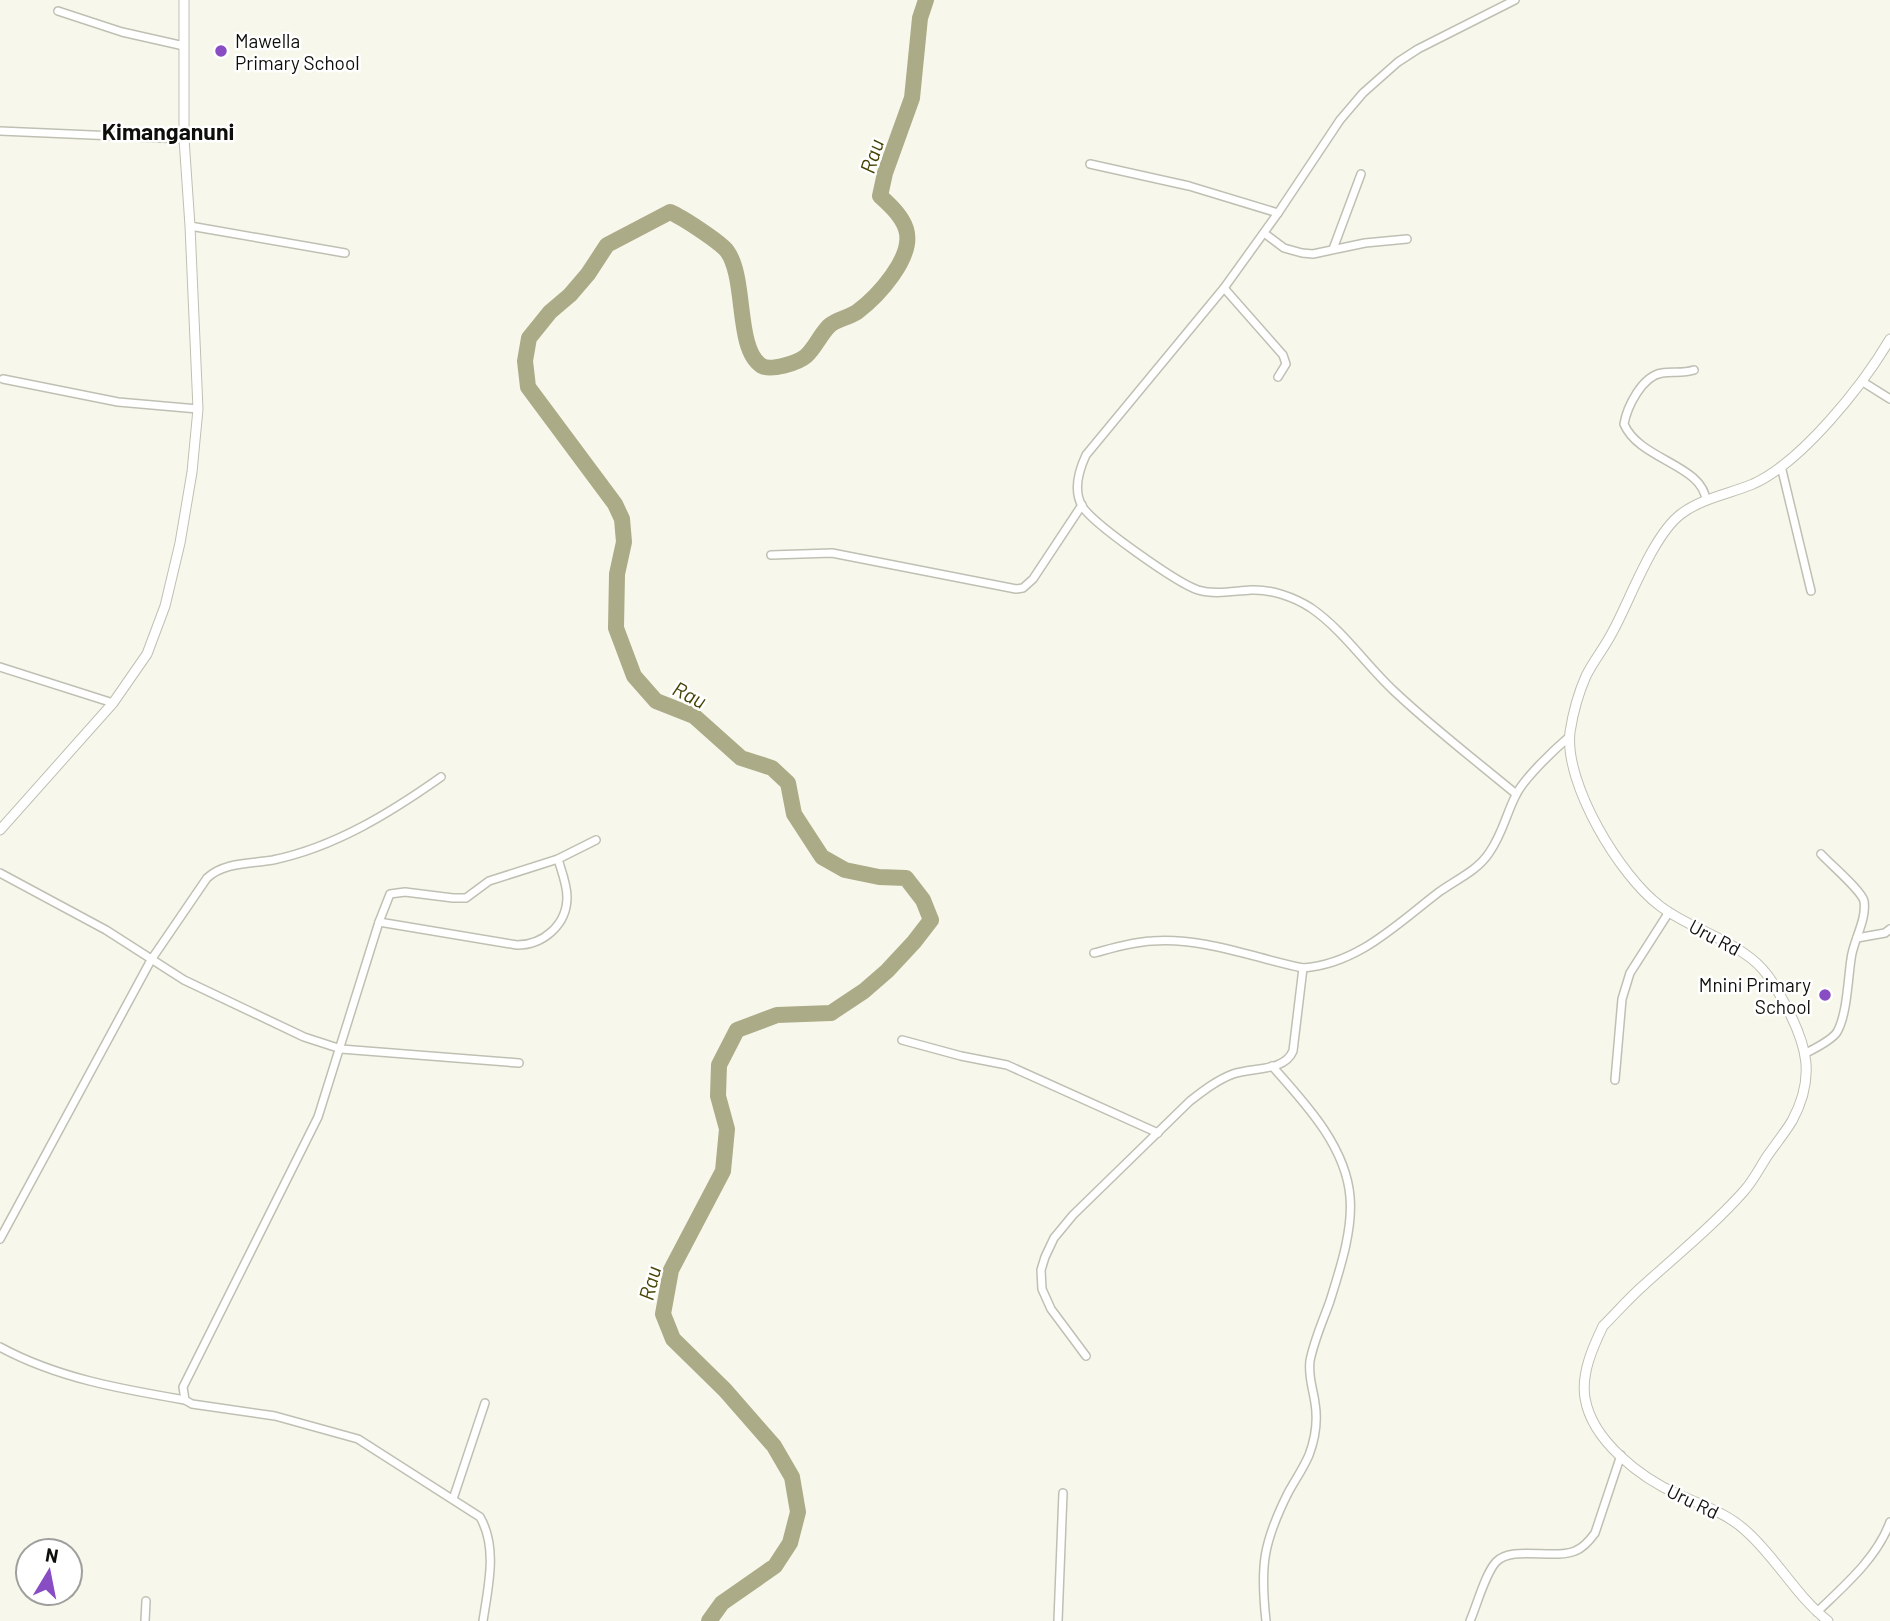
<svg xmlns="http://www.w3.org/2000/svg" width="1890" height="1621" viewBox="0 0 1890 1621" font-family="Barlow,sans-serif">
<rect width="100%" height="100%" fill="#f7f8eb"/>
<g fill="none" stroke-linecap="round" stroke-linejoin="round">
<path stroke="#abab88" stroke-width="16" d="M709,1621L722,1603L775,1566L790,1543L798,1512L792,1477L774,1446L725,1390L673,1339L663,1314L671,1270L723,1171L727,1129L718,1096L719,1065L737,1030L777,1015L831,1013L864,991L887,971L914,942L931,920L923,900L906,878L879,877L845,870L822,857L794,814L788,783L772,768L741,758L694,716L656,701L634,676L616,628L617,574L624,542L622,519L615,504L528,387L525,361L529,338L550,312L570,295L588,274L607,245L670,212C682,217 720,242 727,251C747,278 735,350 762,366C771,371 798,363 806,356C815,348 820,335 829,326C836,319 848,318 857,312C877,297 915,257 906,229C902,216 890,205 880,196L885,173L912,98L920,18L926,0"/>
<g stroke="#bfc0b3" stroke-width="10">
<g id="minor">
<path d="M1515,0L1418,49L1398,62L1363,93L1340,120L1278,213L1224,288L1086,455C1079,470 1073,490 1082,506C1093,524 1177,583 1198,590C1215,595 1233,591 1251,590C1271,589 1294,597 1311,608C1343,630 1366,665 1394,691C1432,727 1475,760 1516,794"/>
<polyline points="58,11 122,32 184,46"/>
<polyline points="0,131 184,139"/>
<polyline points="1090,164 1189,186 1278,213"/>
<polyline points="190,226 345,253"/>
<polyline points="1264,233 1284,248 1302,253 1313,254 1365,243 1407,239"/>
<polyline points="1333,249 1361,174"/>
<polyline points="1224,288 1283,355 1286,364 1278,377"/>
<path d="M1694,370C1682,374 1673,371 1662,373C1642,376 1627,407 1624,424C1639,460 1704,465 1706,501"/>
<polyline points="3,379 118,402 198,409"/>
<polyline points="1863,382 1890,399"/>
<polyline points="1781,466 1811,591"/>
<polyline points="771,555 832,553 1016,589 1023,588 1033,579 1082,505"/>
<polyline points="0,667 113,703"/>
<polyline points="0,873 106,930 184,980 304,1037 341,1049 519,1063"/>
<path d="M379,922L517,945C543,945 567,925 567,897C567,884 561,870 558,859"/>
<polyline points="1857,938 1885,933 1890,929"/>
<path d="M1094,953C1113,948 1132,942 1152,941C1203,937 1254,958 1303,968C1358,964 1397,924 1439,892C1457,879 1477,871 1489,853C1503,833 1506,814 1516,795C1524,778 1555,749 1570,736"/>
<polyline points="902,1040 961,1056 1007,1065 1158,1133"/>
<path d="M1806,1053C1814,1049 1832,1040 1837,1032C1847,1015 1848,979 1851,959C1853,941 1867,920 1864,901C1861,890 1830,864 1821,854"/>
<polyline points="1615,1080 1622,999 1630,973 1669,912"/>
<path d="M0,1239L151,960L207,878C224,862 250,864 273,860C335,847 390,813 441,777"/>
<path d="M0,1347C57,1378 121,1389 185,1400"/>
<path d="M1086,1356L1051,1309L1042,1289L1041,1270L1045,1257L1054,1238L1073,1215L1190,1101C1203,1091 1217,1080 1233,1074C1253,1067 1284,1072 1293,1051L1303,968"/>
<polyline points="453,1499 485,1403"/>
<path d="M1817,1612C1844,1586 1877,1558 1890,1522"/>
<polyline points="145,1621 146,1601"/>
<path d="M483,1621C488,1587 498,1548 480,1517L358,1439L275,1416L192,1404L185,1400L183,1387L318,1117L379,922L390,894L405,892L453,898H466L489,881L558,859L596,840"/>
<polyline points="1058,1621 1063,1493"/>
<path d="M1266,1621C1260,1566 1263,1543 1288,1493C1295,1480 1303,1469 1309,1455C1315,1439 1318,1421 1315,1403C1313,1388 1308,1377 1310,1361C1314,1340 1323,1321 1330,1301C1340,1269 1353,1230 1350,1197C1346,1146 1304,1102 1272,1066"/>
<path d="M1470,1621C1477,1605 1485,1574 1496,1562C1511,1545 1554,1560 1575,1551C1583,1548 1590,1540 1595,1533L1621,1455"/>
</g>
</g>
<g stroke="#bfc0b3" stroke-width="11">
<g id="tertiary">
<polyline points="0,830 113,703 147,654 165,606 180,543 192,472 198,409 190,226 184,139 184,0"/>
<path d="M1828,1621C1796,1596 1776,1557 1745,1530C1726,1513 1702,1505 1679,1495C1641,1478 1592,1441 1585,1398C1581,1373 1593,1347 1603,1326C1617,1312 1630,1297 1645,1284C1678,1254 1714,1225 1744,1191C1753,1181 1759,1169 1766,1158C1774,1146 1784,1134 1792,1121C1816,1077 1807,1045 1785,1004C1774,984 1765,967 1745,954C1719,935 1686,926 1660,906C1620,876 1564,784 1570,732C1573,713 1578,694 1586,676C1594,660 1605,647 1613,631C1630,600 1653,535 1681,514C1702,498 1729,494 1753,484C1802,462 1863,385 1890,339"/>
</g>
</g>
<use href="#minor" stroke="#fff" stroke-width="7"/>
<use href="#tertiary" stroke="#fff" stroke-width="9"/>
</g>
<g fill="#894dc3" stroke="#fff" stroke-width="2.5">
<circle cx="221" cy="51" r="7"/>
<circle cx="1825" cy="995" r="7"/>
</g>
<g text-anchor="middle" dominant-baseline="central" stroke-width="5" stroke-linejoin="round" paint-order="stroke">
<g font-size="19" fill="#0e0e0a" stroke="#fff" text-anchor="start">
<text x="235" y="40">Mawella<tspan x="235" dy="22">Primary School</tspan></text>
<text x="1811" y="984" text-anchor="end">Mnini Primary<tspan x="1811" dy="22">School</tspan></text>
</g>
<g font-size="19" fill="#0e0e0a" stroke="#fff">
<text transform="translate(1715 937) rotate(28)">Uru Rd</text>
<text transform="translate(1693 1501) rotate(26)">Uru Rd</text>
</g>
<g font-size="21" font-style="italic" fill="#454304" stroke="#fff">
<text transform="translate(871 156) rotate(-72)">Rau</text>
<text transform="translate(690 694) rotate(27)">Rau</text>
<text transform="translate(649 1283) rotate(-76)">Rau</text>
</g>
<g font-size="23" font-weight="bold" fill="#0e0e0a" stroke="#fff">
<text x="168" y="131">Kimanganuni</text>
</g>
</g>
<g transform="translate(49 1572) rotate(10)"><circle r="33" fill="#ffffff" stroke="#9f9f9d" stroke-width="2"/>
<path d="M0-5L12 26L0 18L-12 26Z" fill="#894dc3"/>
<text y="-10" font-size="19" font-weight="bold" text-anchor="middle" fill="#0e0e0a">N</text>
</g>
</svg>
